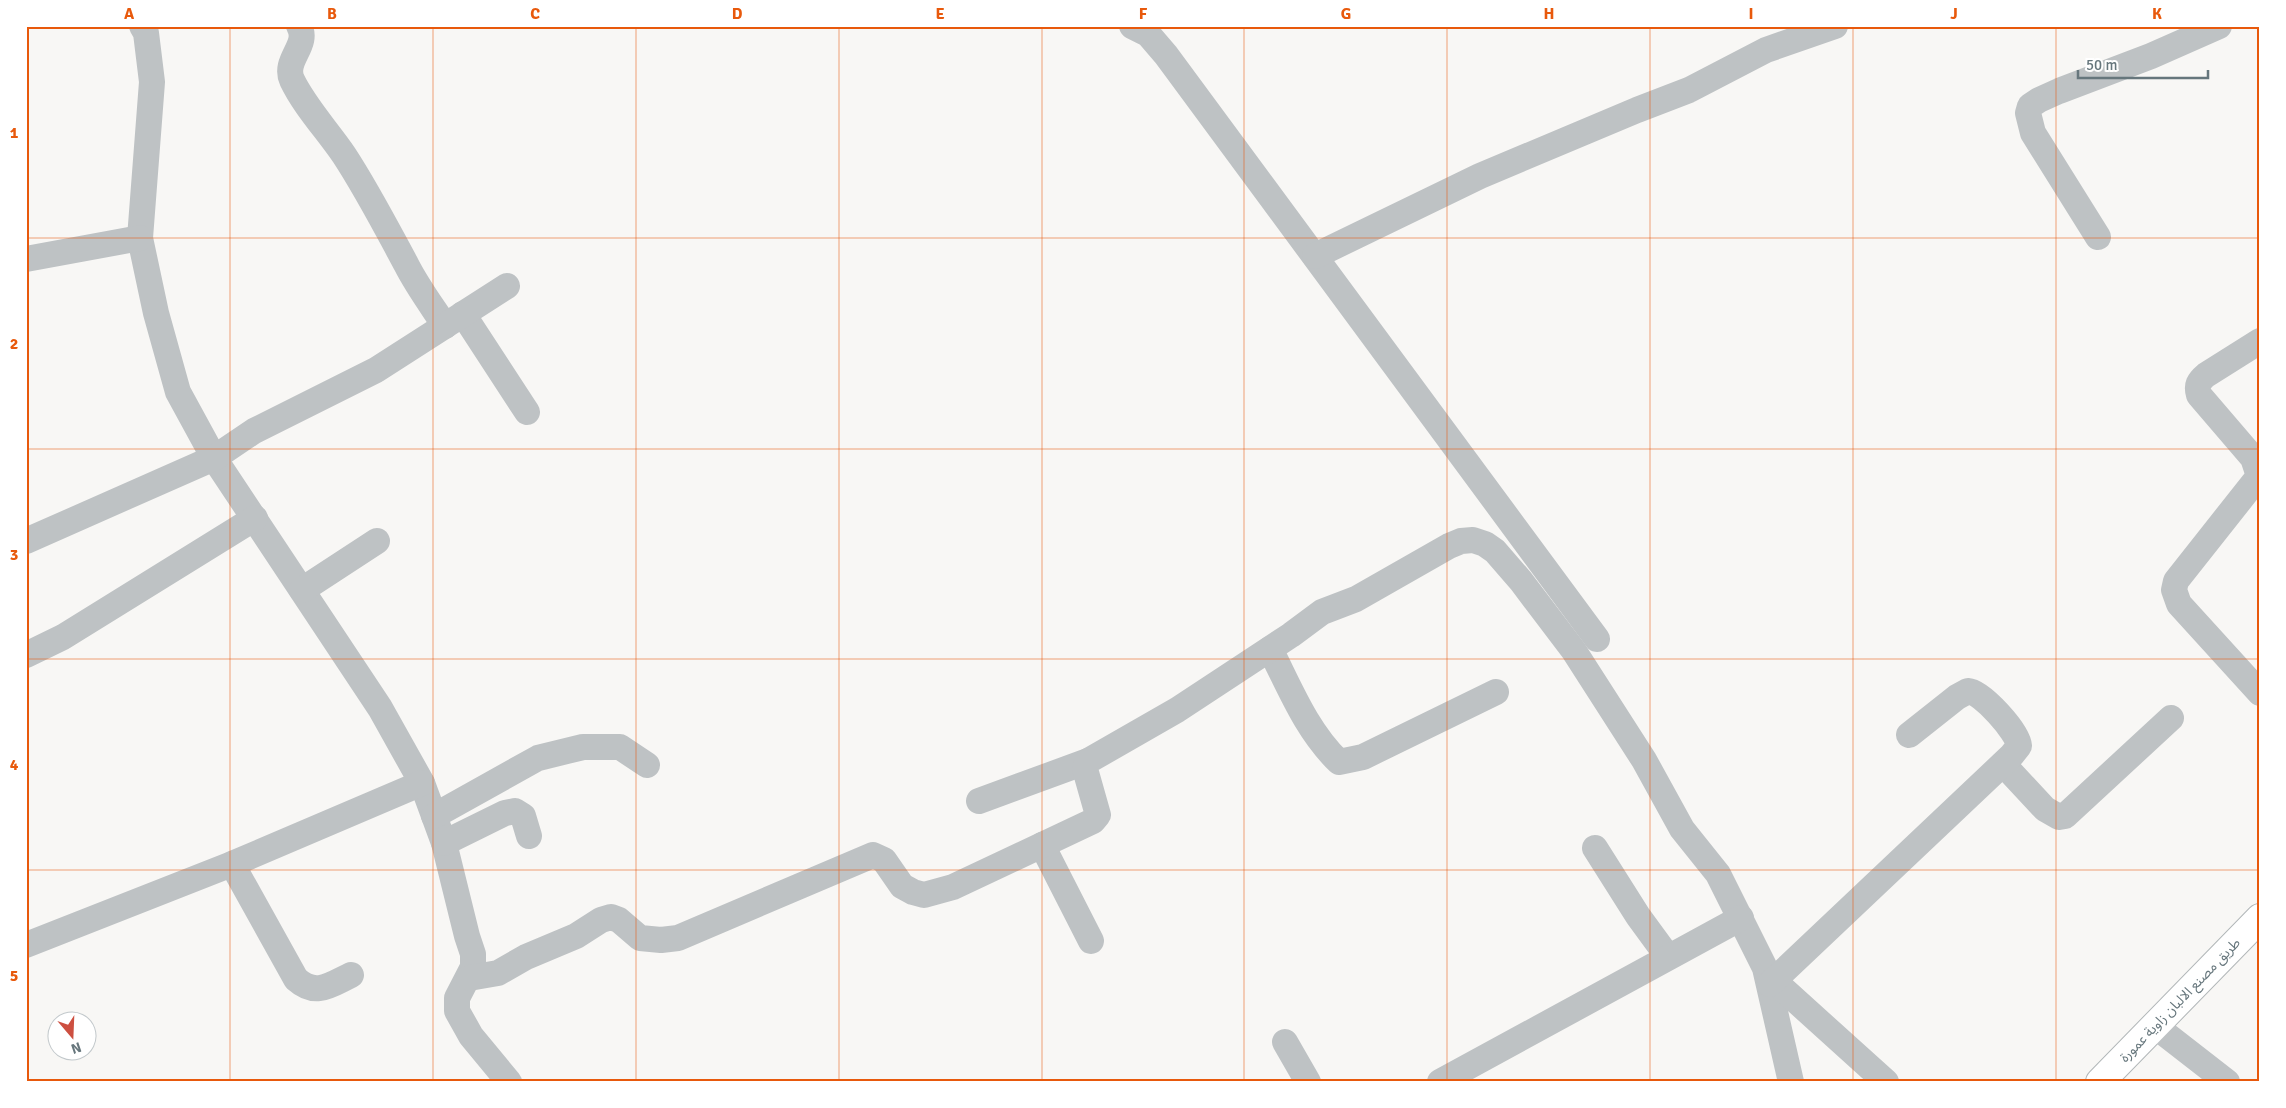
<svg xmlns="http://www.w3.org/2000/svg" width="2286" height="1108" viewBox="0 0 2286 1108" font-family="Signika,'Noto Sans Arabic',sans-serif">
<rect width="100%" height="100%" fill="#f8f7f5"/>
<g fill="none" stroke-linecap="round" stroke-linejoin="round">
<g stroke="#b2b7b9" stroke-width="30">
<polyline id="major" points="2100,1082 2260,918"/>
</g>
<g stroke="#bec2c4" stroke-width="26">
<polyline points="142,26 146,33 152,82 140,238 156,313 178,392 214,458 380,708 422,783 444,843 467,936 473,954 473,967 457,998 457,1011 471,1036 509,1082"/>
<path d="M299,26C310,45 283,60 292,80C305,107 327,130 344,155C367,190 386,227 406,264C417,286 432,306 445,326"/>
<polyline points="1132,26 1148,34 1166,55 1597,639"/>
<polyline points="2098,237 2033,133 2028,113 2030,106 2039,100 2059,91 2151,56 2219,26"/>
<polyline points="1315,256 1480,176 1637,110 1689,90 1766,50 1835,26"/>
<polyline points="26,259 140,238"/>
<polyline points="463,314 527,412"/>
<path d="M2260,341L2206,375C2199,381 2196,385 2199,395L2253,458L2259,476L2176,581L2174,590L2179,604L2260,693"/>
<polyline points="26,541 214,458 254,431 376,370 507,286"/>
<polyline points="302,590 377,541"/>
<path d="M1270,649C1290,688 1306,730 1339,762L1363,757L1496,692"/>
<polyline points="26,655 63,637 255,518"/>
<polyline points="2003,764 2045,809 2059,817 2065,816 2171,718"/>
<polyline points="979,801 1088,761"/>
<polyline points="434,816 538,758 583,747 620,747 647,765"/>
<polyline points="444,843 505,813 515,811 523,816 529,836"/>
<polyline points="1042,845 1091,941"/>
<polyline points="1595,848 1638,916 1668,957"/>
<path d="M232,864L296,979C316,997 330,985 351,975"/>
<polyline points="26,945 232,864 422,783"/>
<polyline points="469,978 498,973 526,957 576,936 601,920 611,917 619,920 640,938 661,940 678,938 873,855 884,860 902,886 913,892 924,895 953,887 1093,821 1098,815 1085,769 1088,761 1177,710 1291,635 1322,612 1356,599 1449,546 1461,541 1473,540 1485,544 1495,551 1521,581 1574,651 1644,760 1682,829 1718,874 1765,968 1791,1082"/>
<polyline points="1773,980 1886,1082"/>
<path d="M1770,984L2011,756L2019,746C2018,732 1982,692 1968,691L1957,697L1909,735"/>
<polyline points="2155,1026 2227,1082"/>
<polyline points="1285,1042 1308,1082"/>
<polyline points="1440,1082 1741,918"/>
</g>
<use href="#major" stroke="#fff" stroke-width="28"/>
</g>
<path fill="none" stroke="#e8590c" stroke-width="1" stroke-opacity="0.55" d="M230,26V1082M433,26V1082M636,26V1082M839,26V1082M1042,26V1082M1244,26V1082M1447,26V1082M1650,26V1082M1853,26V1082M2056,26V1082M26,238H2260M26,449H2260M26,659H2260M26,870H2260"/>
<g text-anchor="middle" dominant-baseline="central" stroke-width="5" stroke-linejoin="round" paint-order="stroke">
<g font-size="14" fill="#66767c" stroke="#fff">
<text transform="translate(2180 1000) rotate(-46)">طريق مصنع الالبان زاوية عمورة</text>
</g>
</g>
<rect width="2286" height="1108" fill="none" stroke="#ffffff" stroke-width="55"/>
<g transform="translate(72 1036) rotate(161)"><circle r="24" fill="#ffffff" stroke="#c2c8cb"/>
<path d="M0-4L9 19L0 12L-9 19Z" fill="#cd4f40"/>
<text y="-8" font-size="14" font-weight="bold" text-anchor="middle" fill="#66767c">N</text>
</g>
<path d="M2078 70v8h130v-8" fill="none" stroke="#66767c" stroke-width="2.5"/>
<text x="2086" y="70" font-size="15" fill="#66767c" stroke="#ffffff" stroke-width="4" paint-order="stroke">50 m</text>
<rect x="28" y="28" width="2230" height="1052" fill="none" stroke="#e8590c" stroke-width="2"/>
<g font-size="16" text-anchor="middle" font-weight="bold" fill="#e8590c">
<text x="129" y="19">A</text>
<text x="332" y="19">B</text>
<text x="535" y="19">C</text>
<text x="737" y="19">D</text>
<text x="940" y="19">E</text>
<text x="1143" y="19">F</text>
<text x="1346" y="19">G</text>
<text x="1549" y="19">H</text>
<text x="1751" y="19">I</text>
<text x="1954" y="19">J</text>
<text x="2157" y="19">K</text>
<text x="14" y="138">1</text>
<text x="14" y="349">2</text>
<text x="14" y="560">3</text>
<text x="14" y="770">4</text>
<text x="14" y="981">5</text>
</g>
</svg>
